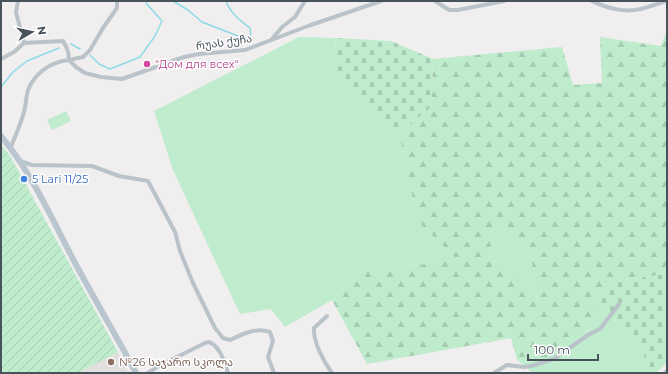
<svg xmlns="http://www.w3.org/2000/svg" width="668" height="374" viewBox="0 0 668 374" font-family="Montserrat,'Noto Sans Georgian',sans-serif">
<defs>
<pattern id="forest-firs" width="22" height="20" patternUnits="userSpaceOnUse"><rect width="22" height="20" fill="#beeccc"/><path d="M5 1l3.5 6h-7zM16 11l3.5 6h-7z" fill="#a5ccb1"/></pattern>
<pattern id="cemetery-stones" width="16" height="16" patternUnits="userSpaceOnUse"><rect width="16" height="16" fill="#beeccc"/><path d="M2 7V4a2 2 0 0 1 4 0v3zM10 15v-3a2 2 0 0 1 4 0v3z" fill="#a5ccb1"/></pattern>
<pattern id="garden-furrows" width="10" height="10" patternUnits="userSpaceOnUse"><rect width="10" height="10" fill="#beeccc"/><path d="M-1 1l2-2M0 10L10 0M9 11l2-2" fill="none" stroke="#a5ccb1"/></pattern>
</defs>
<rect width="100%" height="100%" fill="#f0eeee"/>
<polygon fill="#e1dfdf" points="118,352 129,373 78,373"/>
<g fill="#beeccc">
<polygon points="299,37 336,38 334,65 356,94 399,134 408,169 416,220 459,260 361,272 332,300 285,327 271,309 240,314 173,170 154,111"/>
<polygon points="66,111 71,121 52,130 47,120"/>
<polygon points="493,229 509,230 529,252 535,276 537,306 517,272 489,260"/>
<polygon points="607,313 633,335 653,373 533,373 517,360 532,362 587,332"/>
</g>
<path fill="url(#forest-firs)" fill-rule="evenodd" d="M667,30V274L609,282L593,304L607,313C587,332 561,357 533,361C528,362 522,361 517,360L511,338L367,364L332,300L361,272L458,260L416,220L408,169L399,134L431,107L433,59L562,47L573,85L602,83L600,37L661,46ZM493,229L509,230L529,252L535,276L537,305L517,272L489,260Z"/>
<g fill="url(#cemetery-stones)">
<polygon points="336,38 391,41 433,59 431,107 399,134 356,94 334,65"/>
<polygon points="667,274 667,363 656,373 653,373 633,335 607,313 593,304 609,282"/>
</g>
<polygon fill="url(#garden-furrows)" points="1,145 9,154 118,352 78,373 1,373"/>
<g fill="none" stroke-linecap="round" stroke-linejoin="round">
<g stroke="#8edbe6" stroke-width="1.5">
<path d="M173,1L188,10L202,22L238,36L247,38L251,34L250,28C241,21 230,13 226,1"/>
<polyline points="71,44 80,49"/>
<polyline points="90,55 99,64 110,69 140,57 155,36 162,21 146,3 147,1"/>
<polyline points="1,87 13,72 27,61 59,48"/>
</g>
<g stroke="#bac3ca" stroke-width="4">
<polyline points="18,1 16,12 24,43"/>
<polyline points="117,1 117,8 103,28 90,50 83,57 69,60 76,67 85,73 101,77 122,79 184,57 199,54 245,50 308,26 381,1"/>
<polyline points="435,1 449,10 458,10 504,1"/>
<path d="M592,1C606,8 625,13 641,9C649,7 658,4 666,1"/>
<polyline points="272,39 282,27 295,17 305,1"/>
<path d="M1,59L14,52L24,43L63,41C67,48 69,52 69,60C50,62 35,73 28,90C26,97 26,105 24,112C21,124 15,136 11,147"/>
<path d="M20,161L32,165L92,166L119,176L148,181L175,232L180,251L193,283L215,328L223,338L230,340C243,334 256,327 270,332L273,341L268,357L274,373"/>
<path d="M327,316L314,328C313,342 324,362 332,373"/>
<path d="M148,373L157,367L205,343L209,342C220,346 225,363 228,373"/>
<polyline points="494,373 507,365 524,367 531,366 554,359 588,335 600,329 619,304"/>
<polyline points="665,373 667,371"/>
</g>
<path stroke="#bac6cf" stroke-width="6" d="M1,136C31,172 51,217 73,259C93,297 116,335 136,373"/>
</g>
<circle fill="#d1479c" stroke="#fff" stroke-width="1.5" cx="147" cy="64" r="4"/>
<circle fill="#3f7fe0" stroke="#fff" stroke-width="1.5" cx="24" cy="179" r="4"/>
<circle fill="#8d6e63" stroke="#fff" stroke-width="1.5" cx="111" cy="362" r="4"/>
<g text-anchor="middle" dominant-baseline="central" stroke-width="3" stroke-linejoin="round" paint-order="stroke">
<g font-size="11" fill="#47525a" stroke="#fff">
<text transform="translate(224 42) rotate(-8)">რუას ქუჩა</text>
</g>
<g font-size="11" fill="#b23c85" stroke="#fff" text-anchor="start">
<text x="155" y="64">"Дом для всех"</text>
</g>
<g font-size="11" fill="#366cbe" stroke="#fff" text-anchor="start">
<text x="32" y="179">5 Lari 11/25</text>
</g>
<g font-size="11" fill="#785e54" stroke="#fff" text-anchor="start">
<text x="119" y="362">№26 საჯარო სკოლა</text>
</g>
</g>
<rect width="668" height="374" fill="none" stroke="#47525a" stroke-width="4"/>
<g transform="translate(32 32) rotate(81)" stroke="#ffffff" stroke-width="3" paint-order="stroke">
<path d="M0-3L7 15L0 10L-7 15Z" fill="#47525a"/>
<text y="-6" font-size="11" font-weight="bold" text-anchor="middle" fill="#47525a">N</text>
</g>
<path d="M528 354v6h70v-6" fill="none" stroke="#47525a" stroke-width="2"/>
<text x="534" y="354" font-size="12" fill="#47525a" stroke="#ffffff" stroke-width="3" paint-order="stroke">100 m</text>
</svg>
